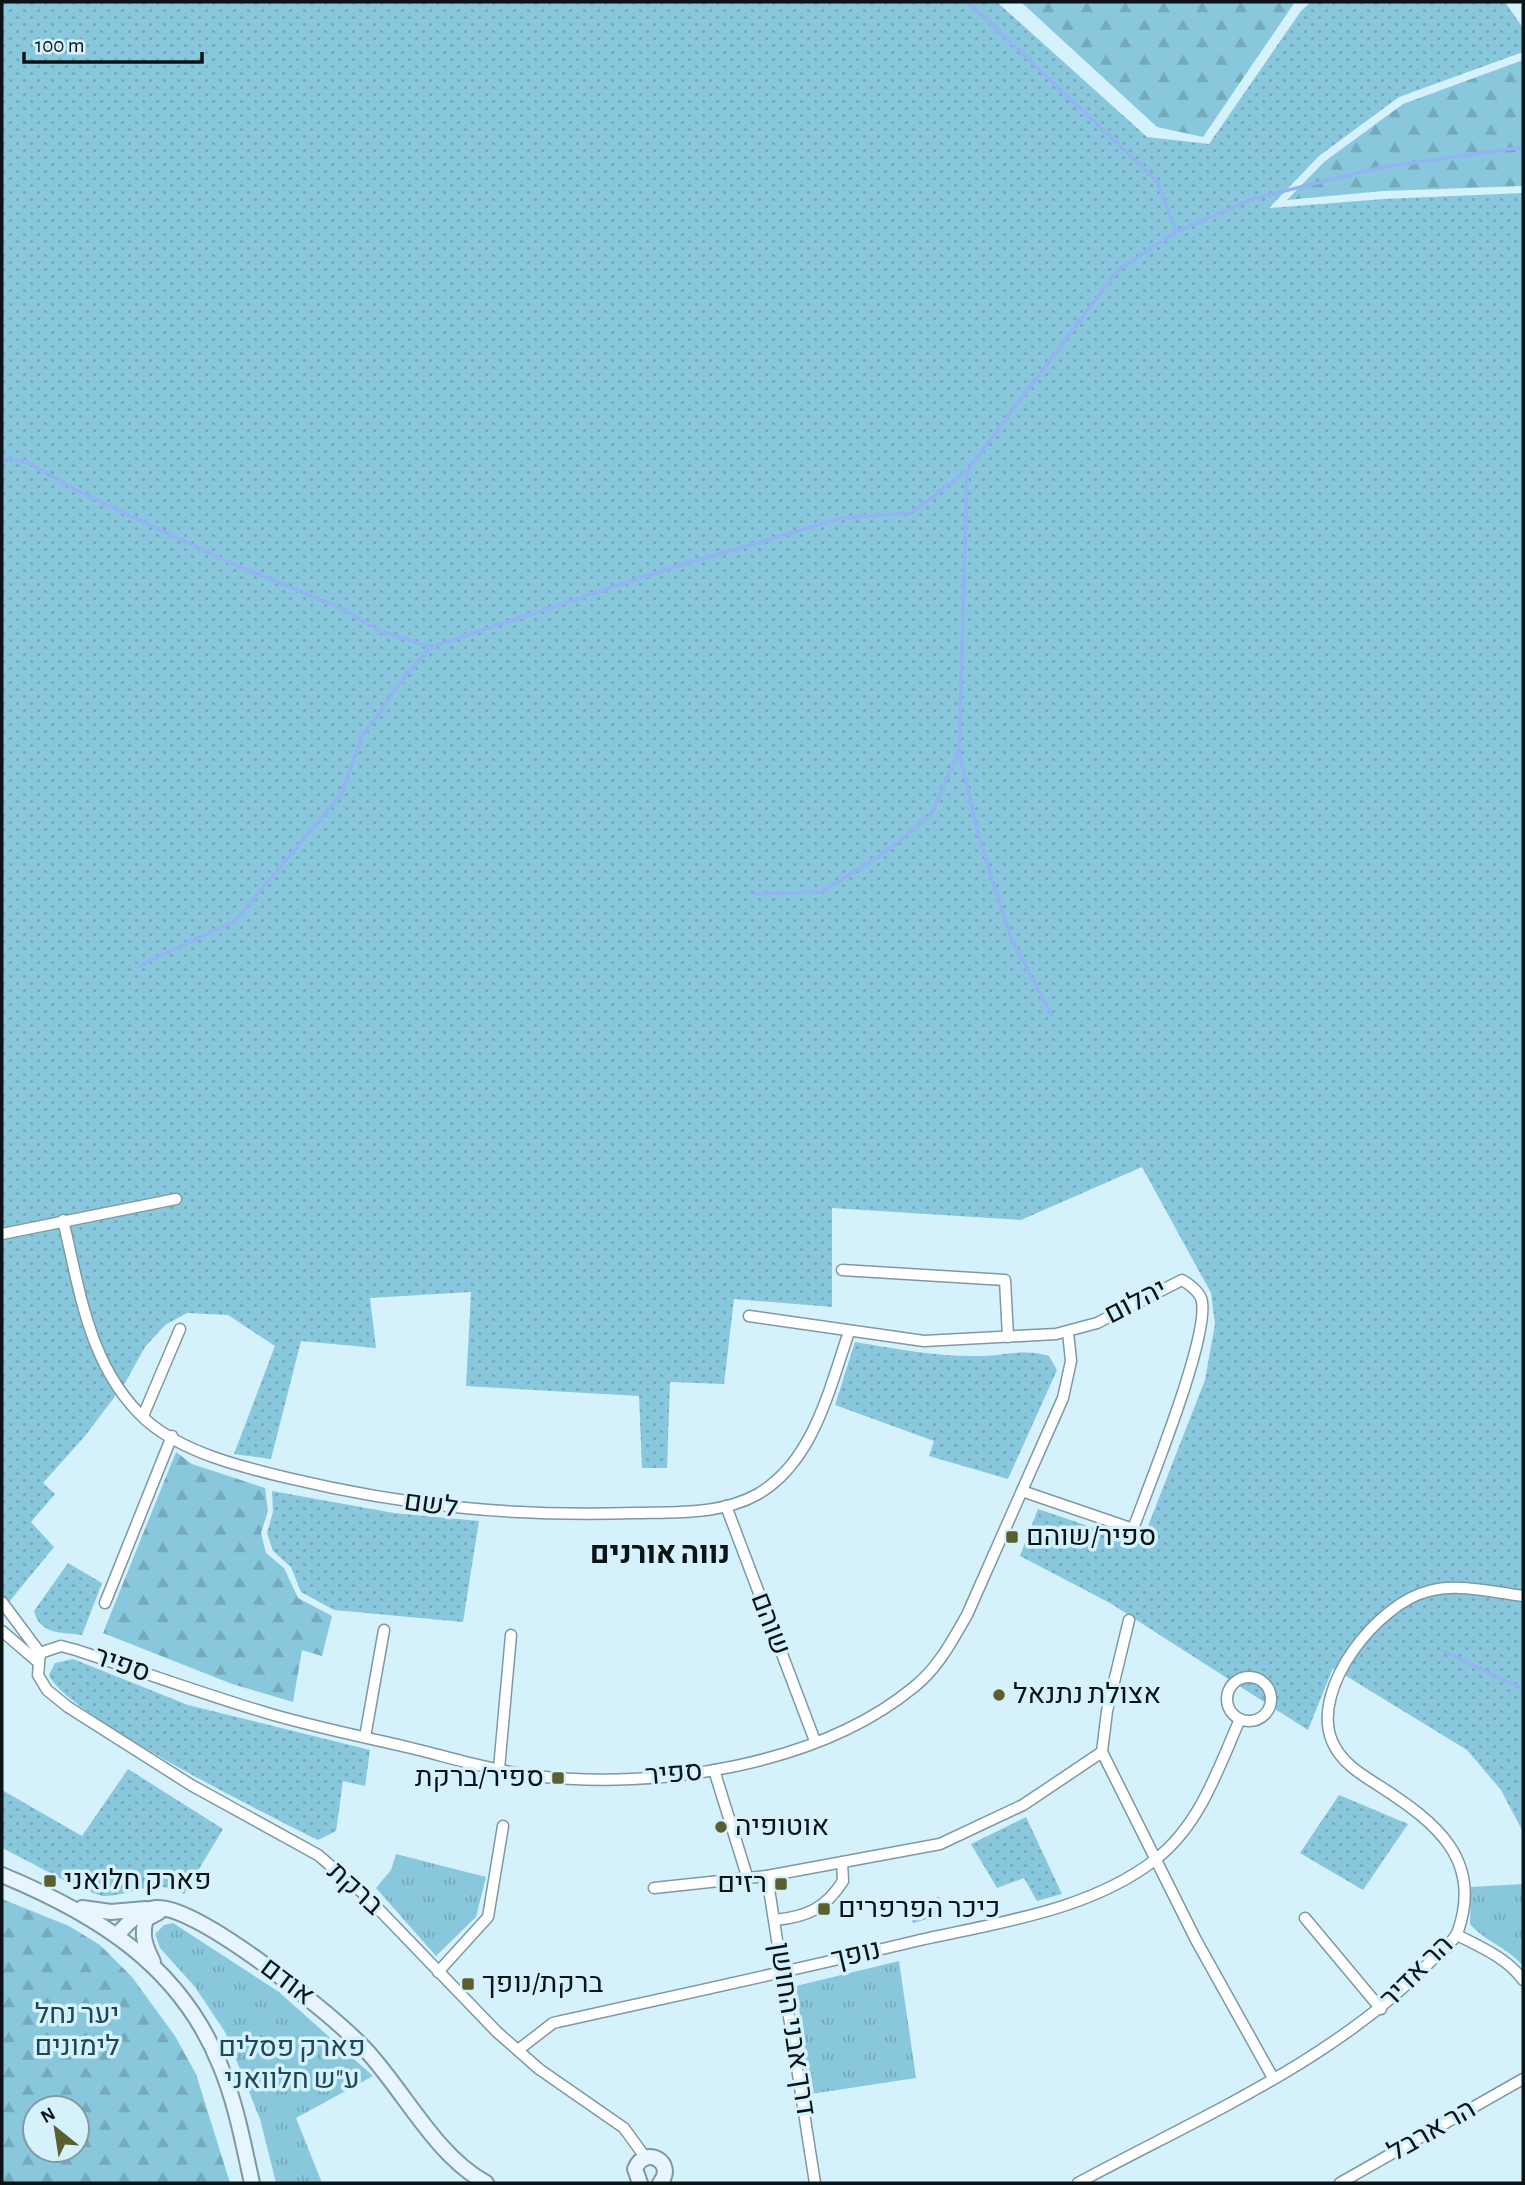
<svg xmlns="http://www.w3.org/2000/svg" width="1525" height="2185" viewBox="0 0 1525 2185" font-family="'Alegreya Sans',Heebo,sans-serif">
<defs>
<pattern id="grass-dots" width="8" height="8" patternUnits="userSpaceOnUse" patternTransform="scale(1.75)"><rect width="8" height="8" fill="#89c7dc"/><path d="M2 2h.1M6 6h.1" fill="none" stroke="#75aabc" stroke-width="1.8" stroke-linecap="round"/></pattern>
<pattern id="forest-firs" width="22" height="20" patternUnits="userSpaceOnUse" patternTransform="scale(1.75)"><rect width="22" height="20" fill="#89c7dc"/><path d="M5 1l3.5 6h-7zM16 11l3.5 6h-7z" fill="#75aabc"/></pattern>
<pattern id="park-tufts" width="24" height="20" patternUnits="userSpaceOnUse" patternTransform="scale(1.75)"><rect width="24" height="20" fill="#89c7dc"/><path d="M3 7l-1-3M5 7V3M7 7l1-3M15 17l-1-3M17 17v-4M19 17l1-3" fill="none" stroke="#75aabc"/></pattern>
<pattern id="water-waves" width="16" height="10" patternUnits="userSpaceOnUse" patternTransform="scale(1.75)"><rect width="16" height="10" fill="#93b3f3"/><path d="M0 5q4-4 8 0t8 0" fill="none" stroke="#7d99d0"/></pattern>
</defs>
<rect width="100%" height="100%" fill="#d5f1fb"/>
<g fill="url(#grass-dots)">
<polygon points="2,2 997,2 1147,137 1209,144 1301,11 1311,2 1505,2 1523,28 1523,52 1399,97 1319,156 1269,208 1384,199 1523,193 1523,1832 1501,1790 1467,1750 1333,1668 1308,1730 1110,1603 1020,1556 1038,1509 1141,1544 1205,1380 1215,1324 1211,1293 1142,1167 1021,1220 832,1208 832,1307 734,1299 724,1384 670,1382 667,1468 642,1468 639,1396 466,1386 471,1292 370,1298 376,1348 301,1341 271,1459 234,1454 275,1346 228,1315 187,1313 165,1325 145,1347 125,1383 85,1436 43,1483 55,1494 31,1522 54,1547 9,1602 2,1593"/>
<path d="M855,1342C897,1349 937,1357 979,1356C1004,1356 1025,1348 1049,1356L1057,1370L1008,1479L929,1456L934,1441L835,1405Z"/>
<polygon points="272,1491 394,1513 479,1521 463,1622 334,1610 301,1592 291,1567 273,1551 267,1533 273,1512"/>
<path d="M68,1563L102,1583L82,1635C61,1632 40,1635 34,1611Z"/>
<path d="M73,1659L188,1705L370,1750L365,1786L343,1781L336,1831L318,1840C271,1817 65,1714 49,1675L55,1663Z"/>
<path d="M128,1769L223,1829L184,1894C156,1877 134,1895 105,1896C90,1896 21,1857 2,1848V1790L82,1836Z"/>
<polygon points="1339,1795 1408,1824 1363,1890 1300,1853"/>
<polygon points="1026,1817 1062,1894 1037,1901 1024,1878 997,1888 971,1844"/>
</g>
<g fill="url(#forest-firs)" fill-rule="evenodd">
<polygon points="1021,2 1295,2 1203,137 1157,127"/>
<polygon points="1523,60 1523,186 1383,191 1287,200 1324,162 1403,104"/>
<polygon points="176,1452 192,1464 265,1488 268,1511 261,1533 266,1553 284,1568 298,1598 332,1616 322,1656 302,1650 293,1702 232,1684 103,1633"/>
<path d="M2,1899L69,1926L100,1945L132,1977L175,2036L196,2074L230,2183H2ZM77,2108V2150H35V2108Z"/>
</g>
<g fill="url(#park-tufts)">
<polygon points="396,1854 486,1877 476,1917 436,1956 376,1888 391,1870"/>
<path d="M1523,1884V1966C1507,1947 1484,1941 1470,1924L1471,1887Z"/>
<polygon points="173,1923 279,1992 373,2076 296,2118 322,2183 276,2183 260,2119 225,2032 195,1987 160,1948 155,1934 164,1925"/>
<polygon points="899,1961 916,2078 811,2094 796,1986"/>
</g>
<polygon fill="url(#water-waves)" points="939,1897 944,1914 913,1923 908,1906"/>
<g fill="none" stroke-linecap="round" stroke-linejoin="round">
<g stroke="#93b3f3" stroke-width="3.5">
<polyline points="968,2 1157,181 1176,232 1252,199 1378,168 1523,147"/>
<polyline points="2,459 27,462 76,490 226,561 343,609 379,631 431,647 671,568 842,518 911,513 967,471 1117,271 1176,232"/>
<polyline points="967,471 959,753 978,833 1010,936 1052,1016"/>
<polyline points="755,894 821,892 884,853 931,815 958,753"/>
<polyline points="139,966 235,921 341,794 363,735 407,674 431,647"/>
<polyline points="1445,1652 1523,1689"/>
</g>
<g stroke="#7f99a2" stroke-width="13">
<g id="street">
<path d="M63,1220C80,1291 89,1369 147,1421C184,1453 242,1467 288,1478C405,1506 514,1517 634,1513C675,1512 721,1515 758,1494C814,1461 829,1389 849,1332"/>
<polyline points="2,1234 176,1199"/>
<polyline points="842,1270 1005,1280 1008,1337"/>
<path d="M749,1316L924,1341L1056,1334L1097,1323L1182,1280C1188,1283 1198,1291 1201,1298C1213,1330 1147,1490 1133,1529L1022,1491"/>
<polyline points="143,1416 180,1329"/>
<polyline points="726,1506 815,1741"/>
<polyline points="2,1602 40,1653"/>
<polyline points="105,1603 172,1436"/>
<polyline points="1129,1620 1107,1711 1102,1752 1196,1940 1273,2078"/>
<polyline points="2,1631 38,1662"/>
<path d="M40,1653L61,1646L76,1650C140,1671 203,1694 267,1713C314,1727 364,1737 411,1748C452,1758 494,1771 536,1776C656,1790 818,1766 914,1687C938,1668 952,1641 967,1615L1063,1398L1071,1361L1068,1332"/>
<polyline points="40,1653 38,1675 47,1690 68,1707 191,1785 318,1855 365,1895 497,2032 539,2069 624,2128 645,2157"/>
<circle cx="1249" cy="1699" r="22"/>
<polyline points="365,1737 384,1630"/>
<polyline points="499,1769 511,1635"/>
<polyline points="714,1770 747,1876"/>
<polyline points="767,1876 815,2183"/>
<polyline points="654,1888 767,1876 940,1844 1023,1805 1102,1752"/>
<polyline points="1305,1918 1381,2009"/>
<path d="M775,1920C807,1917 826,1908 843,1881L842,1862"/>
<path d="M1457,1935C1481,1947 1507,1958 1523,1980"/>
<polyline points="438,1972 488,1917 503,1826"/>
<path d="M518,2050L553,2023C674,1996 795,1970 916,1941C995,1923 1090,1911 1156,1859C1200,1825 1218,1769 1240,1719"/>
<path d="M1078,2183C1198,2118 1334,2061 1430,1962C1439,1953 1454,1942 1458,1931C1483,1859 1435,1822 1381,1787C1362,1775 1341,1763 1332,1741C1310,1688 1378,1603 1429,1591C1458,1583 1494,1592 1523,1596"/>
<polyline points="1340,2183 1523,2079"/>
</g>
</g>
<g stroke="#7f99a2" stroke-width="18">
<g id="secondary">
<path d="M2,1875C96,1914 180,1965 220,2065C236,2103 243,2143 252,2183"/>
<polyline points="82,1908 111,1912 146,1909"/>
<path d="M117,1935C128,1923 139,1910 156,1908C198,1904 335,2017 365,2049C405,2092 435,2155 486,2183"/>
<path d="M153,1962C145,1946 141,1935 146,1919L159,1912"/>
<path d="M640,2183L635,2169C645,2144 677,2163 660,2183"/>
</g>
</g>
<use href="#street" stroke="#fff" stroke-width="10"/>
<use href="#secondary" stroke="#e9f5fe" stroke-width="14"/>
</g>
<g fill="#595f2d" stroke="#d5f1fb" stroke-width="2.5">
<rect x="1005" y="1530" width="14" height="14" rx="3.5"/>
<circle cx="999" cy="1695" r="7"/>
<rect x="551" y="1771" width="14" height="14" rx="3.5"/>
<circle cx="721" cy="1827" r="7"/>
<rect x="43" y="1874" width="14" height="14" rx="3.5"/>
<rect x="774" y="1877" width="14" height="14" rx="3.5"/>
<rect x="817" y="1902" width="14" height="14" rx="3.5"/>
<rect x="461" y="1977" width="14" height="14" rx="3.5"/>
</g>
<g text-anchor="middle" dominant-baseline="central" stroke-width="7" stroke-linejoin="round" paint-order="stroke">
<g font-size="28" fill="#0a1417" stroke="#d5f1fb">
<text transform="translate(1136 1302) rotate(-27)">יהלום</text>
<text transform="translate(431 1505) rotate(8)">לשם</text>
<text transform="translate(770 1624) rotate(69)">שוהם</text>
<text transform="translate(122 1665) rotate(19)">ספיר</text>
<text transform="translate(674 1774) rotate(-5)">ספיר</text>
<text transform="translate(355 1889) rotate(42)">ברקת</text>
<text transform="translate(856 1955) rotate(-13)">נופך</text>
<text transform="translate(1417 1972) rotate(-45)">הר אדיר</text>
<text transform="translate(287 1982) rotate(37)">אודם</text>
<text transform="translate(792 2029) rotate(81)">דרך אבני החושן</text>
<text transform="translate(1432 2131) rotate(-30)">הר ארבל</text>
</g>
<g font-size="28" fill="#0a1417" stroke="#d5f1fb" text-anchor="start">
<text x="1026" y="1537">ספיר/שוהם</text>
<text x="1013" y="1695">אצולת נתנאל</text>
<text x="544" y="1778" text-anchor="end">ספיר/ברקת</text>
<text x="735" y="1827">אוטופיה</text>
<text x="64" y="1881">פארק חלואני</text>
<text x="767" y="1884" text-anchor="end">רזים</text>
<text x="838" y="1909">כיכר הפרפרים</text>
<text x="482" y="1984">ברקת/נופך</text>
</g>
<g font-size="28" fill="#1d4855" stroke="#d5f1fb">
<text x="77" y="2015">יער נחל<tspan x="77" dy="32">לימונים</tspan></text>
<text x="292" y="2048">פארק פסלים<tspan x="292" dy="32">ע"ש חלוואני</tspan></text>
</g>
<g font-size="30" font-weight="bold" fill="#0a1417" stroke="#d5f1fb">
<text x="660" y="1554">נווה אורנים</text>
</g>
</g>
<rect width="1525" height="2185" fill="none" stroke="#0a1417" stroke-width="7"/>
<g transform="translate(56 2129) rotate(330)"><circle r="33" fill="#d5f1fb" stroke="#8499a0" stroke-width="2"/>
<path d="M0-5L12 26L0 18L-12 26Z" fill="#595f2d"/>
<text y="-10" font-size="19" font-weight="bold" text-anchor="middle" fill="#0a1417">N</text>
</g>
<path d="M24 52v10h178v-10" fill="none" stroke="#0a1417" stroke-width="3.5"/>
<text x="35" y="52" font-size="21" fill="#0a1417" stroke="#d5f1fb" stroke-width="5" paint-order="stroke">100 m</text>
</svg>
